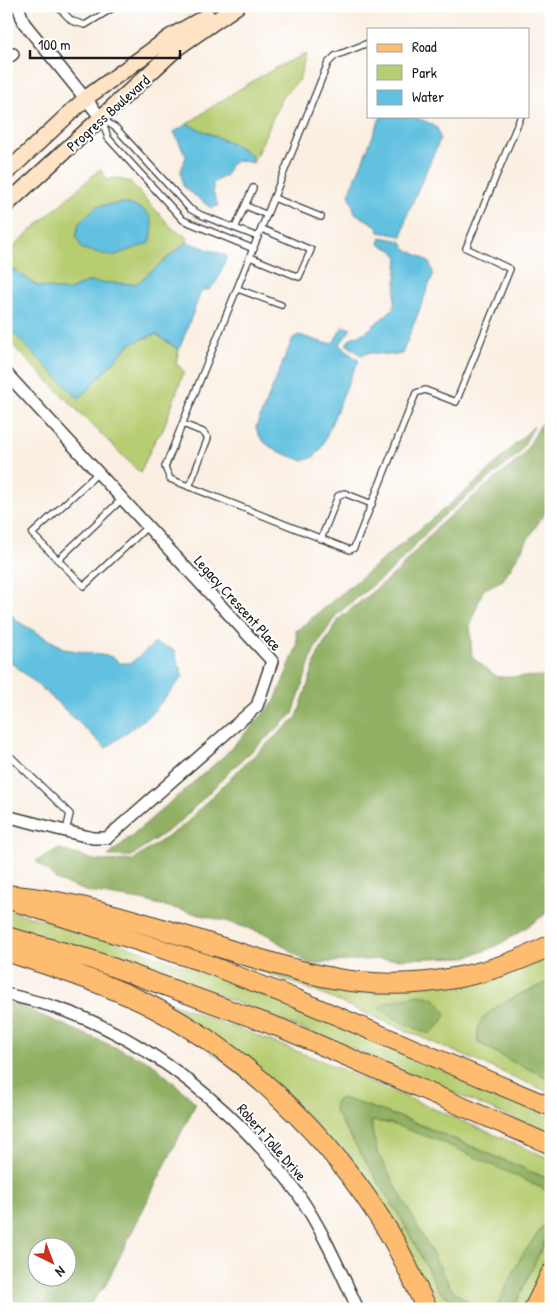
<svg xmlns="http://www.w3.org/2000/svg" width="557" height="1315" viewBox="0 0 557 1315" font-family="'Patrick Hand',sans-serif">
<rect width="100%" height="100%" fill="#fff"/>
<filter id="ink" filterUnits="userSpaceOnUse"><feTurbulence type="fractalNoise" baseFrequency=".02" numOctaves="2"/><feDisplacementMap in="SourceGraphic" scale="10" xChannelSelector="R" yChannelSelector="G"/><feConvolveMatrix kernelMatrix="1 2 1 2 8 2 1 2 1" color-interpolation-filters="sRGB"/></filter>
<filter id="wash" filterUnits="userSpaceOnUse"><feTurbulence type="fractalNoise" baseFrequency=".0096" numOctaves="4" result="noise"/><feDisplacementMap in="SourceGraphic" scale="20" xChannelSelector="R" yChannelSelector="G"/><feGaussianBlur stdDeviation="1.12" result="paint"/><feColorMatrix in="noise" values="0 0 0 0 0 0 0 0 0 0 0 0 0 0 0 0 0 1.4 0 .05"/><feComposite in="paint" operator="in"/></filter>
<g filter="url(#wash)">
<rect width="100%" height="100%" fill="#faefe2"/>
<g fill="#b7cd72" stroke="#6a7447">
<path d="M306,54L299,80L282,97L253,163L251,155L233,144L187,124C225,98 263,72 306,54Z"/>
<polygon points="100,169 107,180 116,178 130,182 173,229 188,238 187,242 136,284 88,282 67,291 54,289 37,286 15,270 6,269 6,253"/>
<polygon points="6,326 79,399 130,344 156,334 179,350 176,363 184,372 162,432 155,440 140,473 6,339"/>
<path d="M6,910C195,959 372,1041 551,1117V1135L338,1043L199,988L6,926Z"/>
<polygon points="551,951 551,981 520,994 478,1042 509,1060 551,1079 551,1093 302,986 212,952 356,986"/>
<polygon points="130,987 317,1059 551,1159 551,1180 409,1120 342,1098 334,1110 403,1222 439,1291 464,1309 434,1309 340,1154"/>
<path d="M372,1121C433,1127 494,1168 551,1192V1215L521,1257L498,1305C481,1315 466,1300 452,1290L377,1152C376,1141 370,1132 372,1121Z"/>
<polygon points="551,1233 551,1264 528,1309 511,1309 516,1304 530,1270"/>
</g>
<g fill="#91b064" stroke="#566640" fill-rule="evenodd">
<path d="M551,413V510L541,518L503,580L483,590L470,625L472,657L497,677L551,676V910C524,929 497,950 465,957L359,960L309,964L268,935L229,922L141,900L89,892L58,881L36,861L59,849L97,861L133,860L183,826L236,772L297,717L318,654L340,618L397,572L439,525L522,457L544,419Z"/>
<polygon points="534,426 519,454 436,522 393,569 336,615 313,652 293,714 233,768 180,822 131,856 108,856 224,756 275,701 297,646 296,631 478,481"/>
<path d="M551,981V1079L509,1060L478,1042C478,1037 477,1031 479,1026C483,1007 534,989 551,981Z"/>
<path d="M418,995C434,996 439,1000 446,1015L440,1025L429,1034L401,1022L380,1008L384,1003Z"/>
<path d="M6,1000L152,1063L196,1103L105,1286L86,1309H6ZM38,1248H68V1278H38Z"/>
<path d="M342,1098L409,1120L551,1180V1192L442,1142L389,1123L372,1121C370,1132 376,1141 377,1152L452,1290L470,1303L485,1309H464L439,1291L403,1222L334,1110L336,1101Z"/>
<polygon points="551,1215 551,1233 544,1243 516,1304 511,1309 491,1309 498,1304 521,1257"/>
</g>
<g fill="#62c1e0" stroke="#3f6e7e">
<path d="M381,116C402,116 421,115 438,129L440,139L407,215L402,236L379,232L377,226L355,213L349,194Z"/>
<polygon points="187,124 233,144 251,155 253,163 238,160 230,165 226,175 213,183 213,192 218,206 211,208 183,186 181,171 186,156 174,132"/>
<path d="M123,203C149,209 157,216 150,243L112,256L82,249L76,236L79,223L97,206Z"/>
<path d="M381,237L401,241C409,259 431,251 433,275L402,354C387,358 375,349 361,355L346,344L351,338L366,332L394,308L398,257L392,250L379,244Z"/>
<polygon points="187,242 227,256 217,281 209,290 204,290 200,294 179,350 156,334 130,344 79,399 6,326 6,269 15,270 37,286 54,289 67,291 88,282 136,284"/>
<path d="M343,326L351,329L339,345L359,361L353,371L321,449L314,457L303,461C285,453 261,449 256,427L293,338L299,335L324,343H333Z"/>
<polygon points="6,608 17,621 65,649 113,657 120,663 131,663 155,643 174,650 183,677 152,713 106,748 46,692 12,663 6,661"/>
</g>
</g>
<g filter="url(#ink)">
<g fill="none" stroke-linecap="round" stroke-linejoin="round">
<g stroke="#3d3c3a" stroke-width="8">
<g id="service">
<polyline points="57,6 72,21 85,25 116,6"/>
<polyline points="368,43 335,56 328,63 165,467 170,479 350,550 354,548 416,393 425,390 456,402 510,269 466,248 521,116"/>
<polyline points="102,119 108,138 183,220 254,249"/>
<polyline points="102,119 116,128 190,209 201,215 258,237"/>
<polyline points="274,198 321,217"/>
<polyline points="246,206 267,215"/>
<polyline points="235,228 253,188"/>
<polyline points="250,257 299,277 311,250 262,229"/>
<polyline points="238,289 281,305"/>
<polyline points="183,424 203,432 208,438 189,487"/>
<polyline points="98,473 32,534 84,586 148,526"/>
<polyline points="321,539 338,496 344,493 372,504"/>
<polyline points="58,560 122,499"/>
<polyline points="6,752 70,814 66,831"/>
</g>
</g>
<g stroke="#3d3c3a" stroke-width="14">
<g id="minor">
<polyline points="18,6 24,23 102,119"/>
<polyline points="6,59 13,54"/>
<polyline points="6,373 272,661 257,706 107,838 93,838 6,816"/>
<path d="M6,994C22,998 39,1002 54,1007C148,1037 241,1114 298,1194C322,1229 340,1270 358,1309"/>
</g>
</g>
<g stroke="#3d3c3a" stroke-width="18">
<g id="secondary">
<polyline points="6,173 86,98 170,37 207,16"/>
<polyline points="6,205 178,47 237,6"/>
</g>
</g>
<g stroke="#3d3c3a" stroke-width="20">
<g id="primary">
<polyline points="15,902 202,962 297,999 551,1107"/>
<polyline points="6,936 90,959 283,1029 551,1145"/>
</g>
</g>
<g stroke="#3d3c3a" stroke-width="22">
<g id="motorway">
<path d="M6,895C88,902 167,931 245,955C283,966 320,978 360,982C424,989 493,975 551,945"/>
<path d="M6,951C52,966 98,981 141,1001C243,1051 329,1134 388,1231C403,1255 414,1283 427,1309"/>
<polyline points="534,1309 551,1274"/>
</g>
</g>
<use href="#service" stroke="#fff" stroke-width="5.5"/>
<use href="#minor" stroke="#fff" stroke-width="11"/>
<use href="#secondary" stroke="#fee4c5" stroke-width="15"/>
<use href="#primary" stroke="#fdbc6f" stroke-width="18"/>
<use href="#motorway" stroke="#fdbc6f" stroke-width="20"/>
</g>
</g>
<g text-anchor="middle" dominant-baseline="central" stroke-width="4" stroke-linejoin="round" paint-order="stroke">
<g font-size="15" fill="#1c1c1c" stroke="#fff">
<text transform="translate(108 113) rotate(-42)">Progress Boulevard</text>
<text transform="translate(238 603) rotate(48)">Legacy Crescent Place</text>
<text transform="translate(272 1142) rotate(49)">Robert Tolle Drive</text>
</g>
</g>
<rect width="557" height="1315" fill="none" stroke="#fff" stroke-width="25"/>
<rect x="367" y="28" width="162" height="90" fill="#ffffff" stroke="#a4a4a4"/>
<rect x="377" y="44" width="25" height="8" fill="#fdbc6f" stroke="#a4a4a4"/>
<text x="412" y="52" font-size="15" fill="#1c1c1c">Road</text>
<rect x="377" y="65" width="25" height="15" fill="#b7cd72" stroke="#a4a4a4"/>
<text x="412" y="78" font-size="15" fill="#1c1c1c">Park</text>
<rect x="377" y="90" width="25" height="15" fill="#62c1e0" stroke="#a4a4a4"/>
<text x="412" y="102" font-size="15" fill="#1c1c1c">Water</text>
<g transform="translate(52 1262) rotate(138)"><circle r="24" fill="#ffffff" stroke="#a4a4a4"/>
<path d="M0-4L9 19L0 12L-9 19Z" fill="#c8321e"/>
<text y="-8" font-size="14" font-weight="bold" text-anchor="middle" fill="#1c1c1c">N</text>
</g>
<path d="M30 50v8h150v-8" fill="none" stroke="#1c1c1c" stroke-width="2.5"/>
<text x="38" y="50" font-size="15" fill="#1c1c1c" stroke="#ffffff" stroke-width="4" paint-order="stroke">100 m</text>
</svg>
